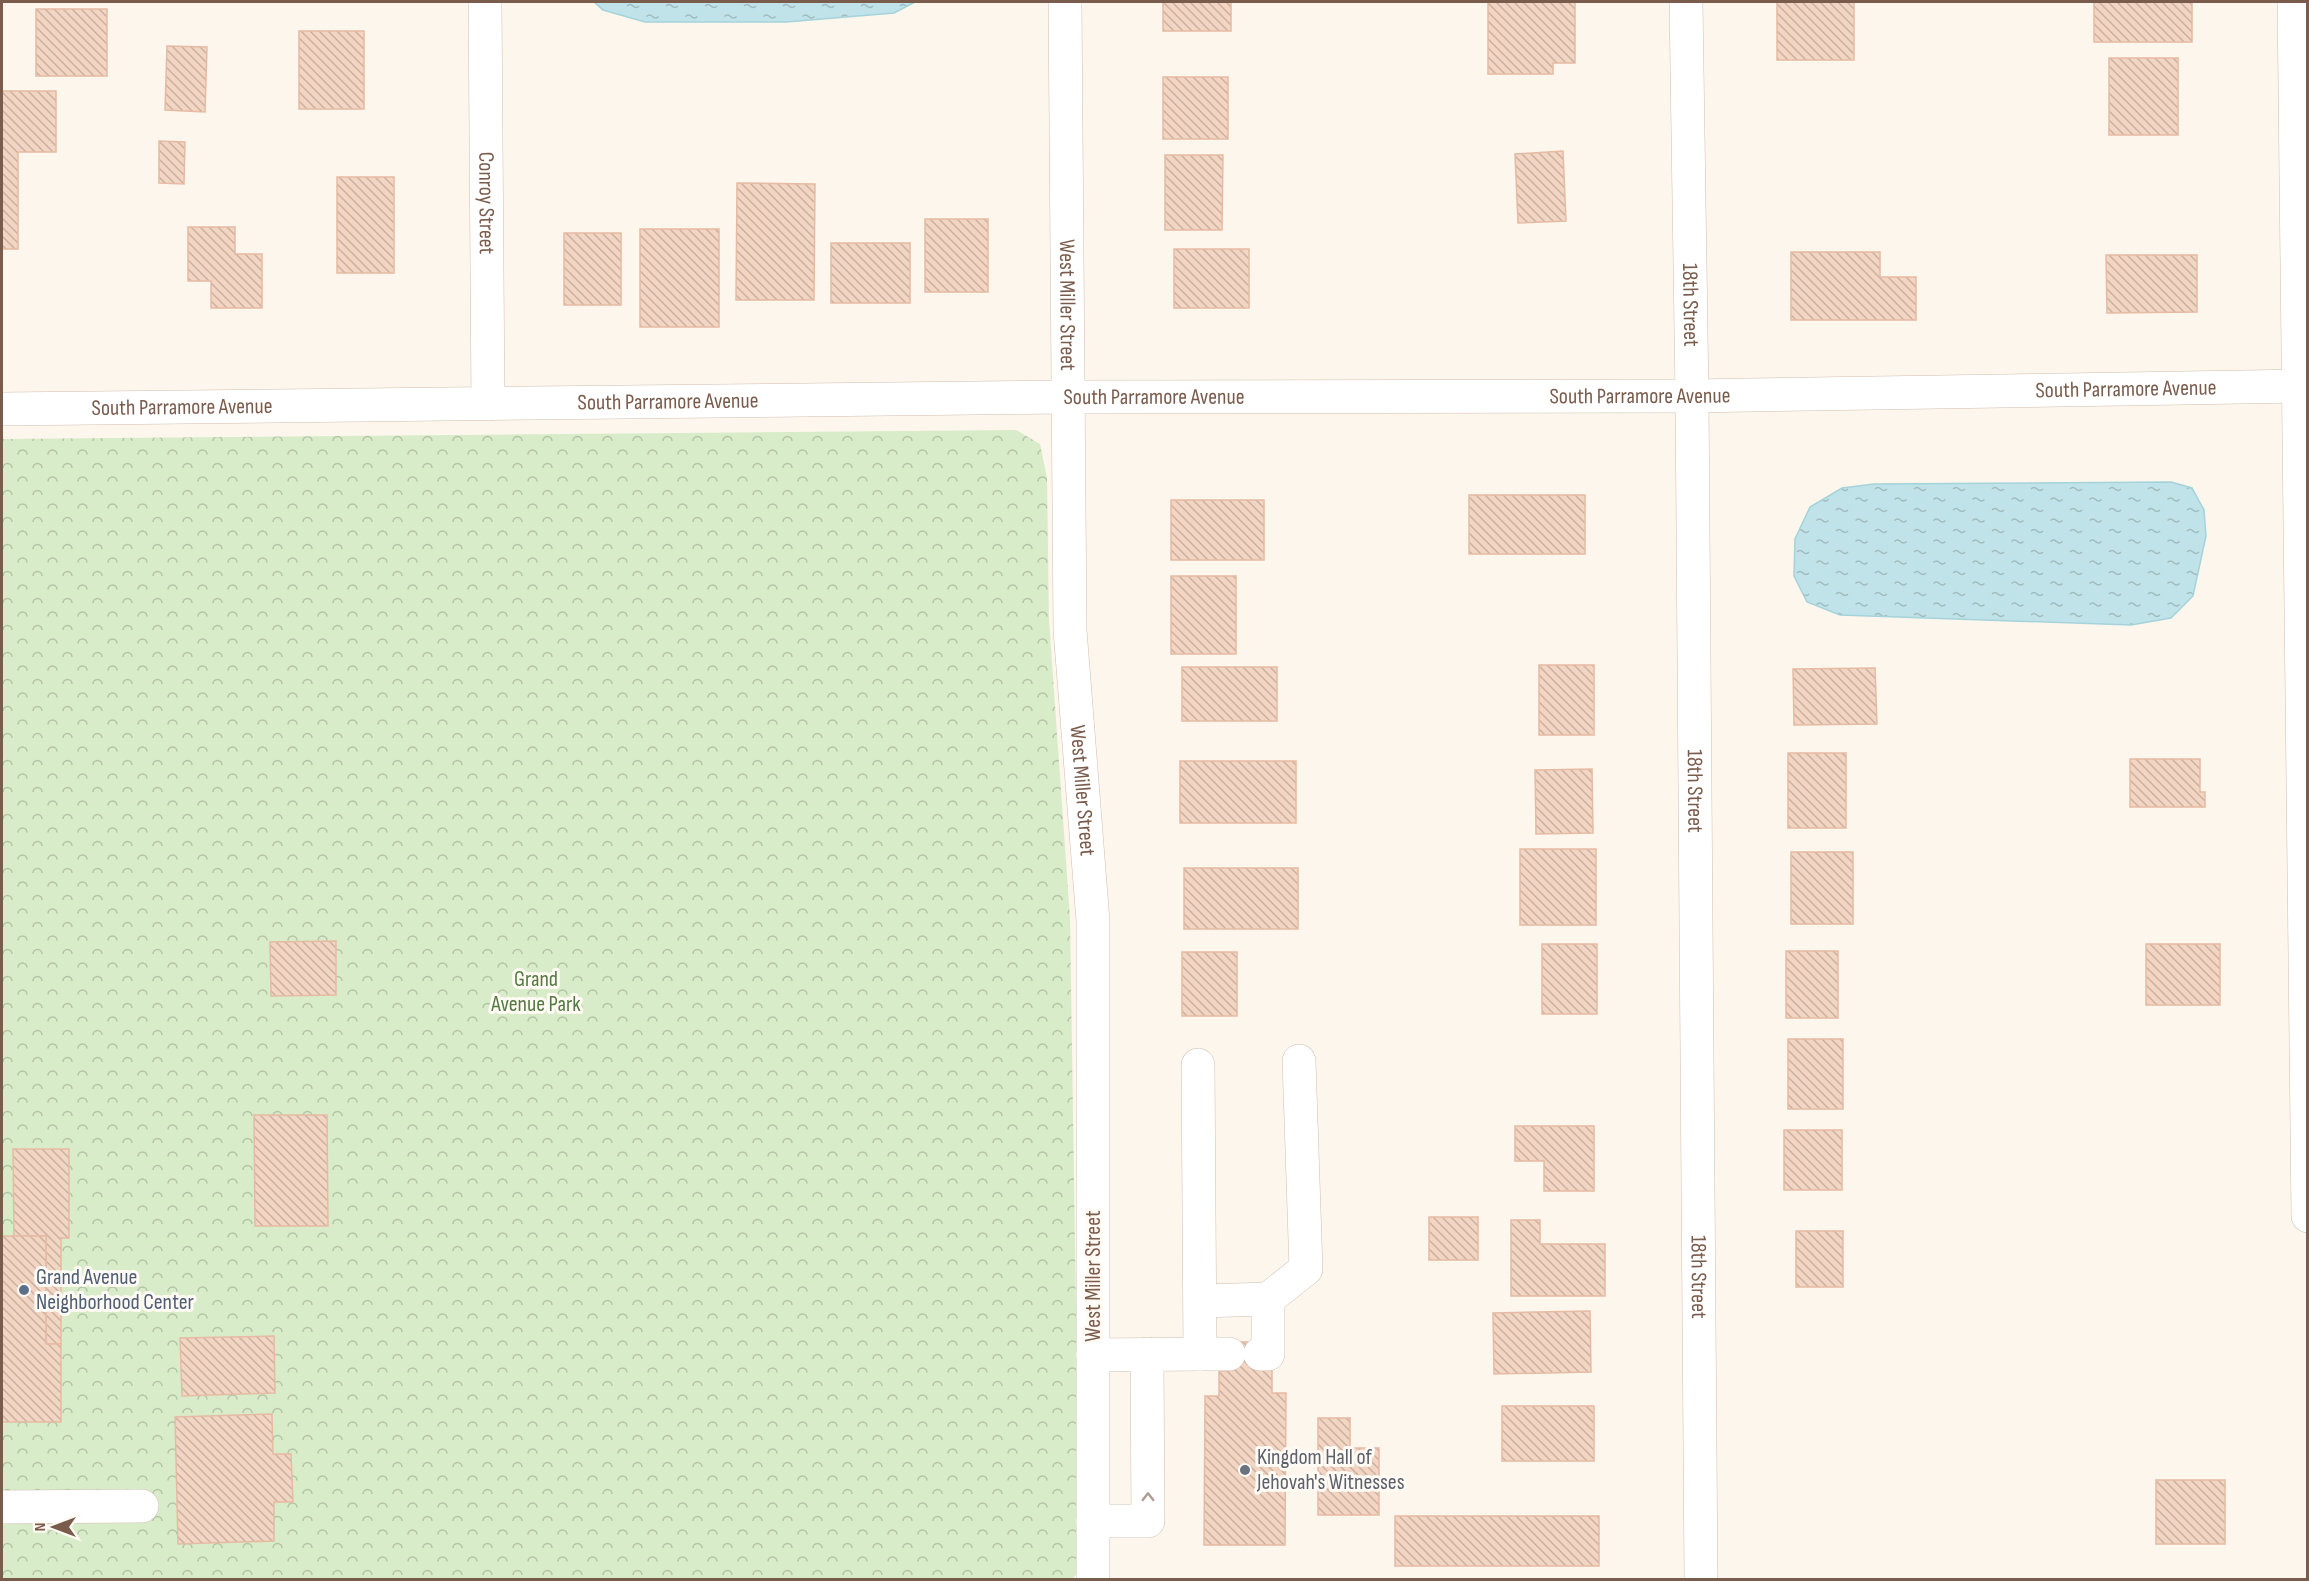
<svg xmlns="http://www.w3.org/2000/svg" width="2309" height="1581" viewBox="0 0 2309 1581" font-family="'Sofia Sans Condensed',sans-serif">
<defs>
<pattern id="park-crowns" width="20" height="18" patternUnits="userSpaceOnUse" patternTransform="scale(1.5)"><rect width="20" height="18" fill="#d8ecc9"/><path d="M2 6a3 3 0 1 1 6 0M12 15a3 3 0 1 1 6 0" fill="none" stroke="#b4c2a5"/></pattern>
<pattern id="water-ripples" width="26" height="14" patternUnits="userSpaceOnUse" patternTransform="scale(1.5)"><rect width="26" height="14" fill="#bfe3e8"/><path d="M2 4q2-2 4 0t4 0M15 11q2-2 4 0t4 0" fill="none" stroke="#a0bbbe"/></pattern>
<pattern id="building-back-hatch" width="6" height="6" patternUnits="userSpaceOnUse" patternTransform="scale(1.5)"><rect width="6" height="6" fill="#f3d5c3"/><path d="M-1 5l2 2M0 0l6 6M5-1l2 2" fill="none" stroke="#cab0a1"/></pattern>
</defs>
<rect width="100%" height="100%" fill="#fdf6ec"/>
<polygon fill="url(#park-crowns)" points="1016,430 1040,444 1047,478 1049,620 1070,918 1080,1568 1073,1579 2,1579 2,439"/>
<g fill="url(#water-ripples)" stroke="#a5d3da" stroke-width="1.5">
<polygon points="594,2 915,2 894,13 786,22 645,22 603,10"/>
<polygon points="2171,482 2192,488 2204,510 2206,536 2193,596 2171,618 2131,625 1840,615 1807,602 1794,576 1795,539 1810,507 1842,488 1874,484"/>
</g>
<g fill="url(#building-back-hatch)" stroke="#e6bba3" stroke-width="1.5">
<rect x="1163" y="2" width="68" height="29"/>
<polygon points="1488,2 1575,2 1575,63 1553,63 1553,74 1488,74"/>
<rect x="1777" y="2" width="77" height="58"/>
<rect x="2094" y="2" width="98" height="40"/>
<rect x="36" y="9" width="71" height="67"/>
<rect x="299" y="31" width="65" height="78"/>
<polygon points="167,46 207,47 205,112 165,110"/>
<rect x="2109" y="58" width="69" height="77"/>
<rect x="1163" y="77" width="65" height="62"/>
<polygon points="2,91 56,91 56,152 18,152 18,249 2,249"/>
<polygon points="159,141 185,142 184,184 159,183"/>
<polygon points="1563,151 1566,221 1518,223 1515,154"/>
<polygon points="1165,155 1223,155 1222,230 1165,230"/>
<rect x="337" y="177" width="57" height="96"/>
<polygon points="737,183 815,184 814,300 736,300"/>
<rect x="925" y="219" width="63" height="73"/>
<polygon points="188,227 235,227 235,254 262,254 262,308 211,308 211,281 188,281"/>
<rect x="640" y="229" width="79" height="98"/>
<rect x="564" y="233" width="57" height="72"/>
<rect x="831" y="243" width="79" height="60"/>
<rect x="1174" y="249" width="75" height="59"/>
<polygon points="1791,252 1880,252 1880,277 1916,277 1916,320 1791,320"/>
<polygon points="2106,255 2197,255 2197,312 2107,313"/>
<rect x="1469" y="495" width="116" height="59"/>
<rect x="1171" y="500" width="93" height="60"/>
<rect x="1171" y="576" width="65" height="78"/>
<rect x="1539" y="665" width="55" height="70"/>
<rect x="1182" y="667" width="95" height="54"/>
<polygon points="1875,668 1877,724 1794,725 1793,669"/>
<rect x="1788" y="753" width="58" height="75"/>
<polygon points="2130,759 2200,759 2200,792 2205,792 2205,807 2130,807"/>
<rect x="1180" y="761" width="116" height="62"/>
<polygon points="1592,769 1593,833 1536,834 1535,770"/>
<rect x="1520" y="849" width="76" height="76"/>
<rect x="1791" y="852" width="62" height="72"/>
<rect x="1184" y="868" width="114" height="61"/>
<polygon points="336,941 336,995 271,996 270,942"/>
<rect x="1542" y="944" width="55" height="70"/>
<rect x="2146" y="944" width="74" height="61"/>
<rect x="1786" y="951" width="52" height="67"/>
<rect x="1182" y="952" width="55" height="64"/>
<rect x="1788" y="1039" width="55" height="70"/>
<polygon points="254,1115 327,1115 328,1226 255,1226"/>
<polygon points="1515,1126 1594,1126 1594,1191 1544,1191 1544,1161 1515,1161"/>
<rect x="1784" y="1130" width="58" height="60"/>
<polygon points="13,1149 69,1149 69,1238 61,1238 61,1344 46,1344 46,1236 14,1236"/>
<rect x="1429" y="1217" width="49" height="43"/>
<polygon points="1511,1220 1540,1220 1540,1244 1605,1244 1605,1296 1511,1296"/>
<rect x="1796" y="1231" width="47" height="56"/>
<polygon points="2,1236 46,1236 46,1344 61,1344 61,1422 2,1422"/>
<polygon points="1590,1311 1591,1372 1494,1374 1493,1313"/>
<polygon points="274,1336 275,1393 182,1396 180,1338"/>
<polygon points="1229,1342 1260,1342 1272,1369 1272,1393 1286,1393 1285,1545 1204,1545 1205,1396 1219,1396 1219,1371 1229,1371"/>
<rect x="1502" y="1406" width="92" height="55"/>
<polygon points="272,1414 273,1454 291,1454 293,1502 274,1502 274,1541 178,1544 175,1417"/>
<polygon points="1318,1418 1350,1418 1350,1448 1379,1448 1379,1515 1318,1515"/>
<rect x="2156" y="1480" width="69" height="64"/>
<rect x="1395" y="1516" width="204" height="50"/>
</g>
<g fill="none" stroke-linecap="round" stroke-linejoin="round">
<g stroke="#d1beb0" stroke-width="34">
<g id="minor">
<path id="s1" d="M485,2L488,404"/>
<path id="s2" d="M1065,2L1070,630L1093,921V1580"/>
<path id="s3" d="M1686,2L1692,396L1701,1580"/>
<polyline points="2294,2 2308,1216"/>
<path id="s4" d="M2,409L1069,397L1692,396L2308,386"/>
<polyline points="1201,1301 1268,1299 1306,1269 1299,1061"/>
<polyline points="1200,1354 1229,1354"/>
<polyline points="1260,1354 1268,1354 1268,1299"/>
<polyline points="1093,1355 1200,1354 1198,1065"/>
<polyline points="2,1507 142,1506"/>
<polyline points="1093,1521 1148,1521 1147,1354"/>
</g>
</g>
<use href="#minor" stroke="#fff" stroke-width="33"/>
</g>
<defs><path id="oneway-chevron" d="M-2-3.5L2.5 0L-2 3.5" fill="none" stroke-width="1.6" stroke-linecap="round" stroke-linejoin="round" transform="scale(1.5)"/></defs>
<use stroke="#af9d94" href="#oneway-chevron" transform="translate(1148 1497) rotate(-90)"/>
<circle fill="#5c6f8a" stroke="#fffaf3" stroke-width="2" cx="24" cy="1290" r="6"/>
<circle fill="#6b7280" stroke="#fffaf3" stroke-width="2" cx="1245" cy="1470" r="6"/>
<g text-anchor="middle" dominant-baseline="central" stroke-width="6" stroke-linejoin="round" paint-order="stroke">
<g font-size="22" fill="#7a5c4d" stroke="#fffaf3">
<text stroke="none"><textPath href="#s1" startOffset="201">Conroy Street</textPath></text>
<text stroke="none"><textPath href="#s2" startOffset="303">West Miller Street</textPath></text>
<text stroke="none"><textPath href="#s3" startOffset="303">18th Street</textPath></text>
<text stroke="none"><textPath href="#s4" startOffset="2124">South Parramore Avenue</textPath></text>
<text stroke="none"><textPath href="#s4" startOffset="1638">South Parramore Avenue</textPath></text>
<text stroke="none"><textPath href="#s4" startOffset="1152">South Parramore Avenue</textPath></text>
<text stroke="none"><textPath href="#s4" startOffset="666">South Parramore Avenue</textPath></text>
<text stroke="none"><textPath href="#s4" startOffset="180">South Parramore Avenue</textPath></text>
<text stroke="none"><textPath href="#s2" startOffset="789">West Miller Street</textPath></text>
<text stroke="none"><textPath href="#s3" startOffset="789">18th Street</textPath></text>
<text transform="translate(1093 1276) rotate(-90)">West Miller Street</text>
<text stroke="none"><textPath href="#s3" startOffset="1275">18th Street</textPath></text>
</g>
<g font-size="22" fill="#537a41" stroke="#fffaf3">
<text x="536" y="979">Grand<tspan x="536" dy="25">Avenue Park</tspan></text>
</g>
<g font-size="22" fill="#4e5e75" stroke="#fffaf3" text-anchor="start">
<text x="36" y="1277">Grand Avenue<tspan x="36" dy="25">Neighborhood Center</tspan></text>
</g>
<g font-size="22" fill="#5b616d" stroke="#fffaf3" text-anchor="start">
<text x="1257" y="1457">Kingdom Hall of<tspan x="1257" dy="25">Jehovah's Witnesses</tspan></text>
</g>
</g>
<rect width="2309" height="1581" fill="none" stroke="#7a5c4d" stroke-width="6"/>
<g transform="translate(54 1527) rotate(270)" stroke="#fffaf3" stroke-width="4.5" paint-order="stroke">
<path d="M0-4.5L10 22L0 15L-10 22Z" fill="#7a5c4d"/>
<text y="-9" font-size="16" font-weight="bold" text-anchor="middle" fill="#7a5c4d">N</text>
</g>
</svg>
